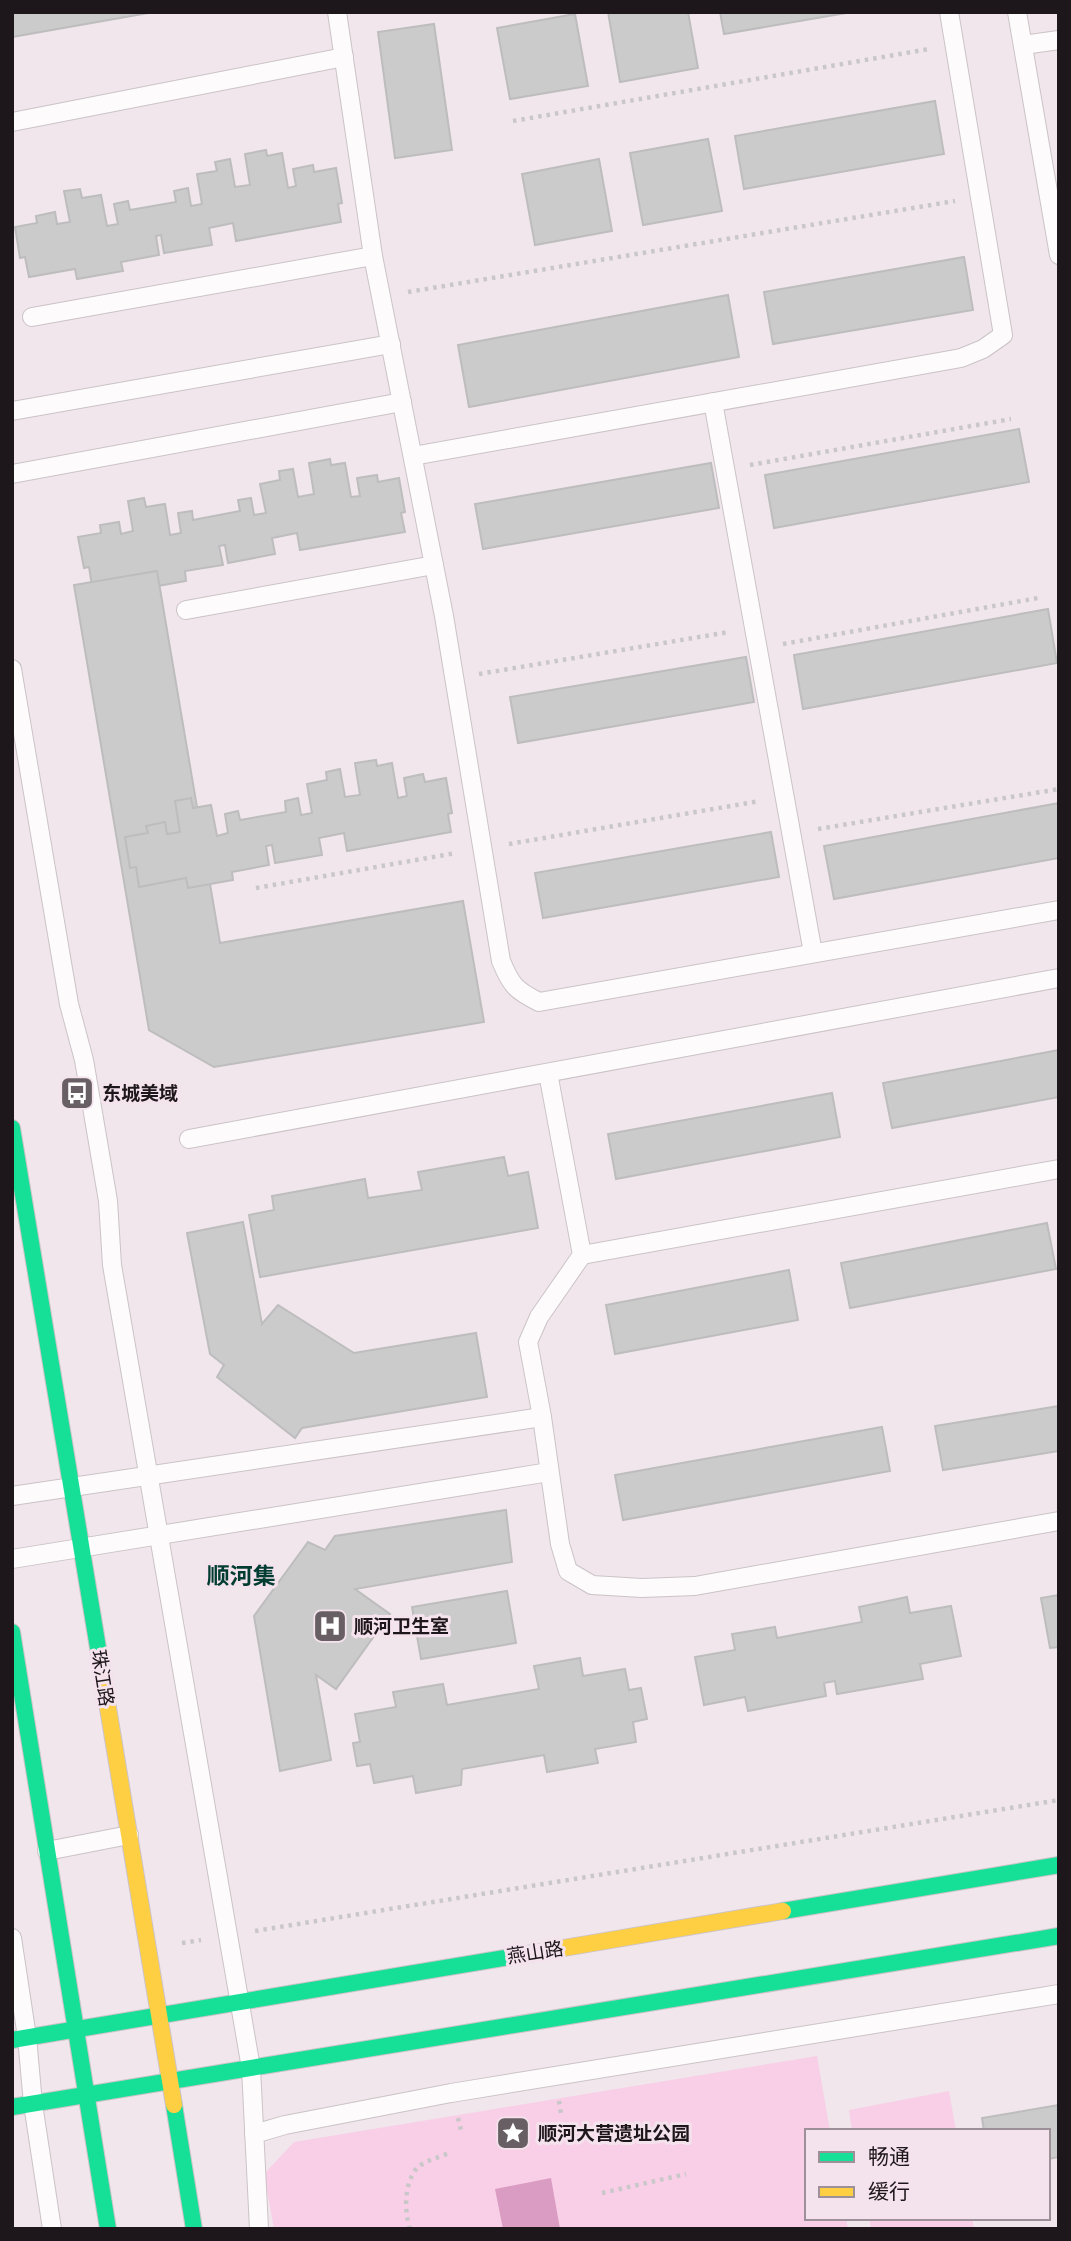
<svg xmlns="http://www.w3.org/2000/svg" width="1071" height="2241" viewBox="0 0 1071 2241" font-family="'PT Sans Narrow','Noto Sans SC',sans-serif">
<rect width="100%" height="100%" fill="#f0e6eb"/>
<g fill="#f8cfe7">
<polygon points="817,2056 830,2131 807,2131 807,2218 846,2218 848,2229 274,2229 264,2174 294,2142"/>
<polygon points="949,2091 956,2131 852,2131 849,2110"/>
<polygon points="869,2218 972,2218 974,2229 871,2229"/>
</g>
<polygon fill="#da9cc2" points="551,2178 560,2229 503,2229 495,2189"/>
<g fill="#cccbcc" stroke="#bebdbe" stroke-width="2">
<polygon points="12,12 154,12 12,37"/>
<polygon points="608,12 688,12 698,68 620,82"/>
<polygon points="720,12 852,12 724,34"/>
<polygon points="575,14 588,86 510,99 497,28"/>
<polygon points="434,24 452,150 395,158 378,32"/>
<polygon points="935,101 944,154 744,189 735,136"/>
<polygon points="708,139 722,211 643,225 630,153"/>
<polygon points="266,150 267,156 282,153 288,188 296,186 293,169 313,165 314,172 336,168 342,203 338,204 341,222 236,241 233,223 209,228 212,245 164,253 161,235 156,236 159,255 121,262 123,271 77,279 75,269 29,277 25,257 20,258 15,227 37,223 36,216 55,212 57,224 70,222 64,191 80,189 82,198 101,195 107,226 118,224 114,204 128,201 130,210 176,202 174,191 188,188 191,206 202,204 197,174 217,171 215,162 230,159 235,187 250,185 245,154"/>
<polygon points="599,159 612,231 535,245 522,174"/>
<polygon points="964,257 973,310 773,344 764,292"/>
<polygon points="728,295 739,357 469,407 458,345"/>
<polygon points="1019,429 1029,482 774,528 765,475"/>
<polygon points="330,459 331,465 345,463 351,497 360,496 357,478 377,475 378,482 399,478 405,512 401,513 405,532 300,550 297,533 272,538 275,554 228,563 225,545 219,546 223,565 185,571 186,581 141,589 139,578 92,586 89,567 84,568 78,537 101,533 100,525 119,522 121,534 133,531 128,501 144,498 146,507 165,504 170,535 181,533 178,513 192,511 193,520 240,511 238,500 251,498 254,515 266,513 260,484 280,480 279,471 293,469 298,497 314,494 309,463"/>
<polygon points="711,463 719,508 483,549 475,504"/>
<polygon points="157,571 220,943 463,901 484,1022 214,1067 149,1030 74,585"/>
<polygon points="1048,609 1057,663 803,709 794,655"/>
<polygon points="746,657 754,702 518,743 510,697"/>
<polygon points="376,760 377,766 392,763 398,798 407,796 404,778 423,774 425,782 446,778 452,813 448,814 451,832 347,851 344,833 319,838 322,855 275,863 272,845 266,846 269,865 232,872 233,880 188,888 186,878 139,887 136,867 130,868 125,837 148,833 146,826 165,822 167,834 180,832 175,801 191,798 193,808 211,805 217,836 228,833 225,814 238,811 240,820 286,812 285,801 298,798 301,815 312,813 307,784 327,780 326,772 340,769 345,797 360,795 355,763"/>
<polygon points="1059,803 1059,858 834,899 824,846"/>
<polygon points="771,832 779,877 543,918 535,873"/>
<polygon points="1059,1050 1059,1097 892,1128 883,1083"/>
<polygon points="832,1093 840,1137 616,1179 608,1134"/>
<polygon points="504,1157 508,1176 528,1172 538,1228 260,1277 249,1215 274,1210 272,1196 365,1179 368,1198 422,1190 418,1172"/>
<polygon points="243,1222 262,1324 278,1305 354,1353 476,1333 487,1397 302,1428 295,1438 217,1377 224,1365 210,1354 187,1233"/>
<polygon points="1047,1223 1056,1269 850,1308 841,1263"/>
<polygon points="789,1270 798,1320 615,1354 606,1305"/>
<polygon points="1059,1406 1059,1451 943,1470 935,1426"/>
<polygon points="882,1427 890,1471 623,1520 615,1475"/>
<polygon points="506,1510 512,1562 355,1589 390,1614 336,1689 316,1675 331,1760 280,1771 254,1616 308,1542 325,1550 335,1536"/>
<polygon points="507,1591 516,1643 421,1659 412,1607"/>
<polygon points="1059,1595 1059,1647 1050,1648 1041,1598"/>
<polygon points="907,1597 910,1613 951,1606 961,1656 920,1664 923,1679 837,1694 835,1681 824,1683 826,1696 748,1711 745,1697 704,1705 695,1657 735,1650 732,1634 775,1627 777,1638 862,1622 859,1607"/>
<polygon points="580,1658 583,1676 625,1669 629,1690 641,1688 647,1719 633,1722 636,1742 595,1749 598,1763 547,1772 544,1755 462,1769 461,1785 416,1793 413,1776 374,1783 370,1764 357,1766 353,1743 360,1742 355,1714 396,1707 393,1692 443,1684 447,1705 539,1689 534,1666"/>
<polygon points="1059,2105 1059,2157 1048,2159 1048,2131 984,2131 982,2118"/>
</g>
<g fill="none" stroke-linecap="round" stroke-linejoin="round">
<g stroke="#cbc3c7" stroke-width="20">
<g id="lane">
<path d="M337,12L373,256L444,616L501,961C511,985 515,990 539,1002L1059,910"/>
<polyline points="1017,12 1059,255"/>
<polyline points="1023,45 1059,40"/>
<polyline points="12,122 344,57"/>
<polyline points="32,317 373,256"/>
<polyline points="713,402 813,953"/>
<polyline points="12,411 391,344"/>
<polyline points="413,456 961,358 983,349 1003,335 949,12"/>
<polyline points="12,474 402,402"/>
<polyline points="186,610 434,565"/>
<polyline points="12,669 69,1004 84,1060 108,1201 112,1265 251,2068 259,2229"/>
<polyline points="548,1073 582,1255 539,1317 528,1342 542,1417 560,1544 568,1571 592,1585 642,1588 695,1586 1059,1521"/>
<polyline points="189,1139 1059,978"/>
<polyline points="582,1255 1059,1169"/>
<polyline points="12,1496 542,1417"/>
<polyline points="12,1559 549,1472"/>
<polyline points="47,1851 129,1835"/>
<polyline points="12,1938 27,2037 33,2104 52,2229"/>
<polyline points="254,2134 285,2125 451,2093 1059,1994"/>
</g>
</g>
<g stroke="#cbc3c7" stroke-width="18">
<g id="fast">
<polyline points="12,1128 100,1660"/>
<polyline points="12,1632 108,2229"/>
<polyline points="783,1911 1059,1865"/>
<polyline points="12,2040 534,1953"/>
<polyline points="174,2105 194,2229"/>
<polyline points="12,2107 1059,1936"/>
</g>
</g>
<g stroke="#cbc3c7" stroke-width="18">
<g id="slow">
<polyline points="100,1660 174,2105"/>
<polyline points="534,1953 783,1911"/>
</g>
</g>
<g stroke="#cac7c9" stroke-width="4.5" stroke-dasharray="3.5 5" stroke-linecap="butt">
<polyline points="513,121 929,49"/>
<polyline points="408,292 955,201"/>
<polyline points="750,465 1011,419"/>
<polyline points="783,644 1038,598"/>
<polyline points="479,674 729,632"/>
<polyline points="818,829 1059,789"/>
<polyline points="509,844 760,801"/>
<polyline points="256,888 456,853"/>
<polyline points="255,1931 1059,1800"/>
<polyline points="182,1943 201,1940"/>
<polyline points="559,2101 561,2114"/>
<polyline points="458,2118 462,2134"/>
<polyline points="602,2193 686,2174"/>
<path d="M410,2229C404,2211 404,2183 417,2168C424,2161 440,2157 449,2153"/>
</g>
<use href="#lane" stroke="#fdfbfc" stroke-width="18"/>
<use href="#fast" stroke="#16e098" stroke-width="16"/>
<use href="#slow" stroke="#ffcf43" stroke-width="16"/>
</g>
<defs>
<g id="bus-square" transform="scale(1.75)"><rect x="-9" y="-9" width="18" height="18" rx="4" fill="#675f63" stroke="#f4e2ec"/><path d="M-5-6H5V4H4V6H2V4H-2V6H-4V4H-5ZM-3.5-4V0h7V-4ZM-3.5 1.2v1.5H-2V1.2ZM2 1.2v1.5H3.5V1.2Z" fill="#fff"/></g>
<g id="hospital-square" transform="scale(1.75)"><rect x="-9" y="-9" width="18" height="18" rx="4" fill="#675f63" stroke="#f4e2ec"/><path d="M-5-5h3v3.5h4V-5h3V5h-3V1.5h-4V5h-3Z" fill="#fff"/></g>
<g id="sight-square" transform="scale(1.75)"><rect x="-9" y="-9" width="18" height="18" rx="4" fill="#675f63" stroke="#f4e2ec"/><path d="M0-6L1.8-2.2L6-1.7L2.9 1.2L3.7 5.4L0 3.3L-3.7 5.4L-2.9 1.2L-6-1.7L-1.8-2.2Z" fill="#fff"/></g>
</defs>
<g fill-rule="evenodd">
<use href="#bus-square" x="77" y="1093"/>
<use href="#hospital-square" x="330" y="1626"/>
<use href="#sight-square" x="513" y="2133"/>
</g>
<g text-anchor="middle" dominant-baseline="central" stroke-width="6" stroke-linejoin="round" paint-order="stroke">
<g font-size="19" font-weight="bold" fill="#1d161a" stroke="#f4e2ec" text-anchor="start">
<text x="102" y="1093">东城美域</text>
<text x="354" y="1626">顺河卫生室</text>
<text x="538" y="2133">顺河大营遗址公园</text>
</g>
<g font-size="19" fill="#1d161a" stroke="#f4e2ec">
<text transform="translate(103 1678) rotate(81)">珠江路</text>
<text transform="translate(535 1952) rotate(-9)">燕山路</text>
</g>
<g font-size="23" font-weight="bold" fill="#003c31" stroke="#f4e2ec">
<text x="241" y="1575">顺河集</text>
</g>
</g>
<rect width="1071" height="2241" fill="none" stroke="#1d161a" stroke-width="28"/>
<rect x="805" y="2129" width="245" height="91" fill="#f4e2ec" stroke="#9e9098" stroke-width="2"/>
<rect x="819" y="2152" width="35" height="10" fill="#16e098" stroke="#9e9098" stroke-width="2"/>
<text x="868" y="2164" font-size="21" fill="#1d161a">畅通</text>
<rect x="819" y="2187" width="35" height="10" fill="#ffcf43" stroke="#9e9098" stroke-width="2"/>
<text x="868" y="2199" font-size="21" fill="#1d161a">缓行</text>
</svg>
